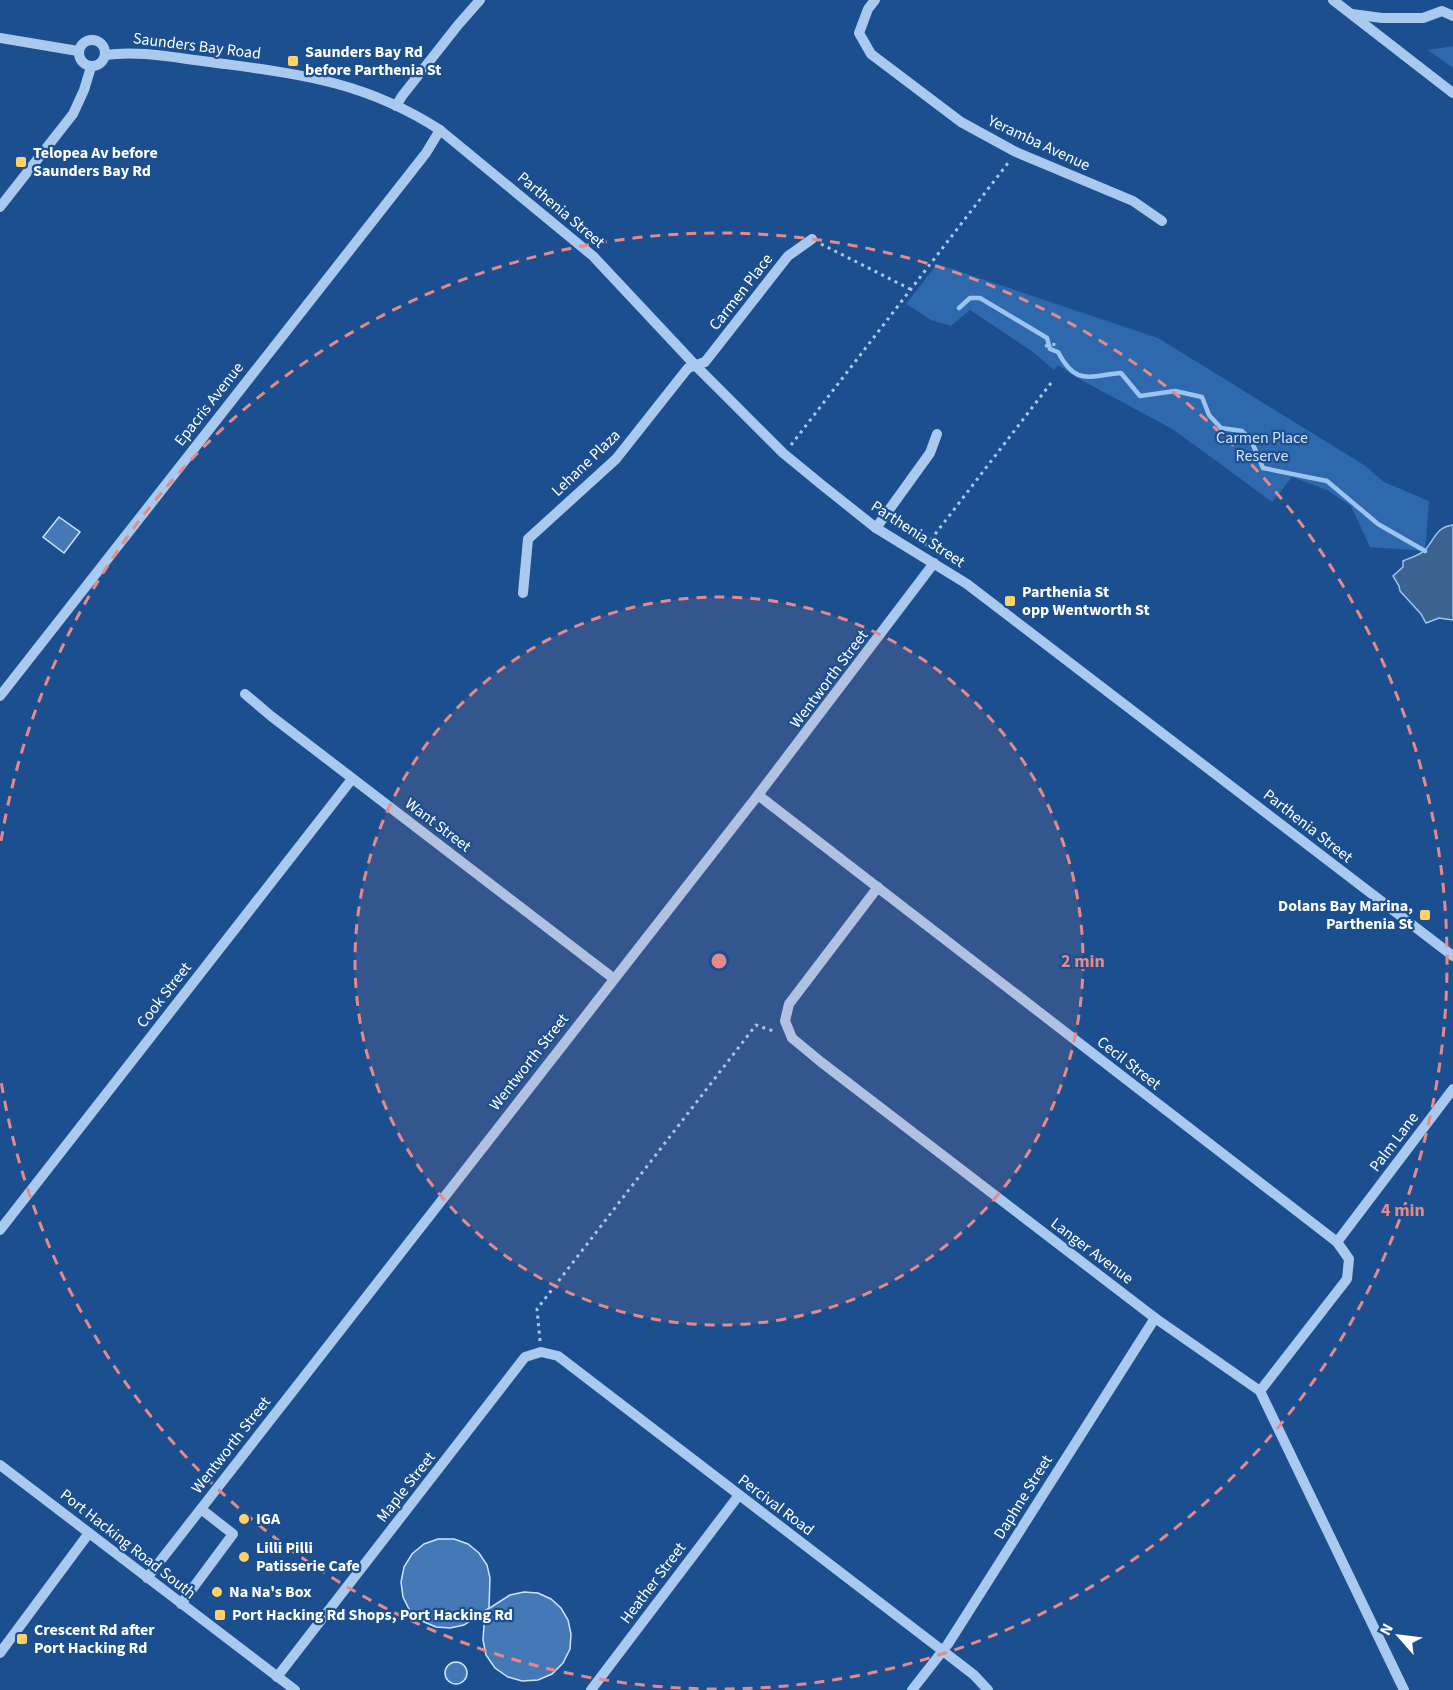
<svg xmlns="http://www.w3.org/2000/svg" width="1453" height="1690" viewBox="0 0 1453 1690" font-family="'Source Sans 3',sans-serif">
<rect width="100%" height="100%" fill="#1b4f8f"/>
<g fill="#2e69ad">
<polygon points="1453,46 1453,68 1428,50"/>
<polygon points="937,264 1158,338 1364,465 1384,482 1429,501 1425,551 1370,547 1351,506 1327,490 1292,477 1272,502 1174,430 1074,376 1058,365 1054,370 1033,352 970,310 951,326 931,320 906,304"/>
</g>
<path fill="#3c6290" stroke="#9cc4f0" stroke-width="1.5" d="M1453,525V620L1439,618L1426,623L1421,614L1400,591L1399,586L1393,576L1403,567V561C1409,558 1421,555 1425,550C1435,539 1436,527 1453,525Z"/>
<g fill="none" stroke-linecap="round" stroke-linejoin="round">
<path stroke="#9cc4f0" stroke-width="4.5" d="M959,308L970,298H980L1047,338L1050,349L1058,352C1076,386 1088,376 1121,373L1140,396L1175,391L1202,397L1209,415L1221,428L1242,431L1251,440L1263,468L1327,481L1378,524L1425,551"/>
</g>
<g fill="#4478b7" stroke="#cfe3fa" stroke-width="1.5">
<polygon points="59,517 80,532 64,553 43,537"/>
<polygon points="438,1539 454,1539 468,1544 479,1553 487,1565 490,1578 489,1608 464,1625 450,1628 436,1627 422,1621 410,1611 403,1597 401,1582 404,1567 412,1554 424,1544"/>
<polygon points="524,1592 538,1593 551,1599 561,1608 568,1620 571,1634 570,1649 563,1663 552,1674 538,1680 522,1681 508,1677 495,1668 486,1655 483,1640 485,1611 510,1595"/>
<circle cx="456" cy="1673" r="11"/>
</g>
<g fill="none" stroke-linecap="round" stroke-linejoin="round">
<g stroke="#a9c9ee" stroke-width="3" stroke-dasharray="3 4.5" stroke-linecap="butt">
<polyline points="821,244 910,289"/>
<polyline points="1045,346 1056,344"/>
<polyline points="791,445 1008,163"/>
<polyline points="926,546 1051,383"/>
<polyline points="540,1341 537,1309 756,1025 776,1032"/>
</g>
<g stroke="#a9c9ee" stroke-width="10">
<polyline points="875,0 868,9 859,33 871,54 961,122 1016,152 1133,201 1162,221"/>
<polyline points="1333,0 1453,93"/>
<polyline points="1352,14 1382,18 1423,18 1442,11 1453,16"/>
<polyline points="0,38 78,51"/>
<circle cx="92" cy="53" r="13"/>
<path d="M105,55C139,50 176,58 210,62C297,74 363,80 440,130L593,256L696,366L783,453L822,485L876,528L967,584L1453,956"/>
<polyline points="396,106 402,96 458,25 480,0"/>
<polyline points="0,207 73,114 84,90 91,67"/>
<polyline points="876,528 930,453 937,434"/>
<polyline points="523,593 528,539 616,459 688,368 705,362 788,256 812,239"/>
<polyline points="245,694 271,716 613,978"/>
<polyline points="0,696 426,153 440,130"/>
<polyline points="758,795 1337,1242 1349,1259 1347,1279 1260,1391"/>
<polyline points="878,887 789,1004 785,1021 792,1038 821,1062 1155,1318 1260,1391 1404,1690"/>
<polyline points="0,1230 352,779"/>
<polyline points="1337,1242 1453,1089"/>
<polyline points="0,1465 295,1690"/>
<polyline points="147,1578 758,795 934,563"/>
<polyline points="181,1604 233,1534 201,1509"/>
<polyline points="0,1653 89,1533"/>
<polyline points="277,1677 525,1357 541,1352 558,1356 943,1651 974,1675 988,1690"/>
<polyline points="591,1690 739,1495"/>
<polyline points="912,1690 948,1644 1155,1318"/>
</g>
</g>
<circle cx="719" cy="961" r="364" fill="#e88989" fill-opacity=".12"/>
<g fill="none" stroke="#e88989" stroke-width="3" stroke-dasharray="10 8">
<circle cx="719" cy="961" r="364"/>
<path d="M1 841A728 728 0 1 1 1 1081"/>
</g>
<g fill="#ffd166" stroke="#1b4f8f" stroke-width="2">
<rect x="287" y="55" width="12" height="12" rx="3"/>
<rect x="15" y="156" width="12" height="12" rx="3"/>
<rect x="1004" y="595" width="12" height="12" rx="3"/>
<rect x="1419" y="909" width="12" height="12" rx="3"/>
<circle cx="244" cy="1519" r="6"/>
<circle cx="244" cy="1557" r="6"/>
<circle cx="217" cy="1592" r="6"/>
<rect x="214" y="1609" width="12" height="12" rx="3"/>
<rect x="16" y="1633" width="12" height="12" rx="3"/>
</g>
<g text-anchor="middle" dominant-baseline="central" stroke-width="4.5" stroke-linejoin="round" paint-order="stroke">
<g font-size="16" fill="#fff" stroke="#1b4f8f">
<text transform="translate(197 46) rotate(7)">Saunders Bay Road</text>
<text transform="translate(1039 143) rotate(25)">Yeramba Avenue</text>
<text transform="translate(561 210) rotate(40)">Parthenia Street</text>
<text transform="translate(741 292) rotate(-52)">Carmen Place</text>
<text transform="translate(209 404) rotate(-52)">Epacris Avenue</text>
<text transform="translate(586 463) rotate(-44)">Lehane Plaza</text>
<text transform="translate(918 534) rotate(33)">Parthenia Street</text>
<text transform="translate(829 679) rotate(-53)">Wentworth Street</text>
<text transform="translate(438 825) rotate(37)">Want Street</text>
<text transform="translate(1308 826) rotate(38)">Parthenia Street</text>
<text transform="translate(164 995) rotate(-52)">Cook Street</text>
<text transform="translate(529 1062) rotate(-52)">Wentworth Street</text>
<text transform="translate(1129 1063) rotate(38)">Cecil Street</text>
<text transform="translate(1394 1142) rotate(-53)">Palm Lane</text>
<text transform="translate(1092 1251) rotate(37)">Langer Avenue</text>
<text transform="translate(231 1445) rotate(-52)">Wentworth Street</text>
<text transform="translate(406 1487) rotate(-52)">Maple Street</text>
<text transform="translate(1023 1497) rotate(-58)">Daphne Street</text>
<text transform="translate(776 1505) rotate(37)">Percival Road</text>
<text transform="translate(128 1544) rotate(38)">Port Hacking Road South</text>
<text transform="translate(653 1583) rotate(-53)">Heather Street</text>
</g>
<g font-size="16" font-weight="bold" fill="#fff" stroke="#1b4f8f" text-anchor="start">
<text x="305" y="52">Saunders Bay Rd<tspan x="305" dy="18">before Parthenia St</tspan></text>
<text x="33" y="153">Telopea Av before<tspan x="33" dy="18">Saunders Bay Rd</tspan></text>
<text x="1022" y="592">Parthenia St<tspan x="1022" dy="18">opp Wentworth St</tspan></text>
<text x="1413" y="906" text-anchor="end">Dolans Bay Marina,<tspan x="1413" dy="18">Parthenia St</tspan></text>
<text x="256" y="1519">IGA</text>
<text x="256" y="1548">Lilli Pilli<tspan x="256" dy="18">Patisserie Cafe</tspan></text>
<text x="229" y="1592">Na Na's Box</text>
<text x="232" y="1615">Port Hacking Rd Shops, Port Hacking Rd</text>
<text x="34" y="1630">Crescent Rd after<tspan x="34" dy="18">Port Hacking Rd</tspan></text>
</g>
<g font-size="16" fill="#cfe3fa" stroke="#1b4f8f">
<text x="1262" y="438">Carmen Place<tspan x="1262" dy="18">Reserve</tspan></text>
</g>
</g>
<circle cx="719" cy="961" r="9" fill="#e88989" stroke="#1b4f8f" stroke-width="3"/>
<g font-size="18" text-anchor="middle" font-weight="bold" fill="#e88989" stroke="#1b4f8f" stroke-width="4.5" stroke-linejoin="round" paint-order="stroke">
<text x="1083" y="967">2 min</text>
<text x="1403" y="1216">4 min</text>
</g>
<g transform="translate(1399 1636) rotate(298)" stroke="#1b4f8f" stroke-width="4.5" paint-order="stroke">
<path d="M0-4.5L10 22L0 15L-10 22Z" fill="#ffffff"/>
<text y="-9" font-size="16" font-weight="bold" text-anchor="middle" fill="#ffffff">N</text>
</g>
</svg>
